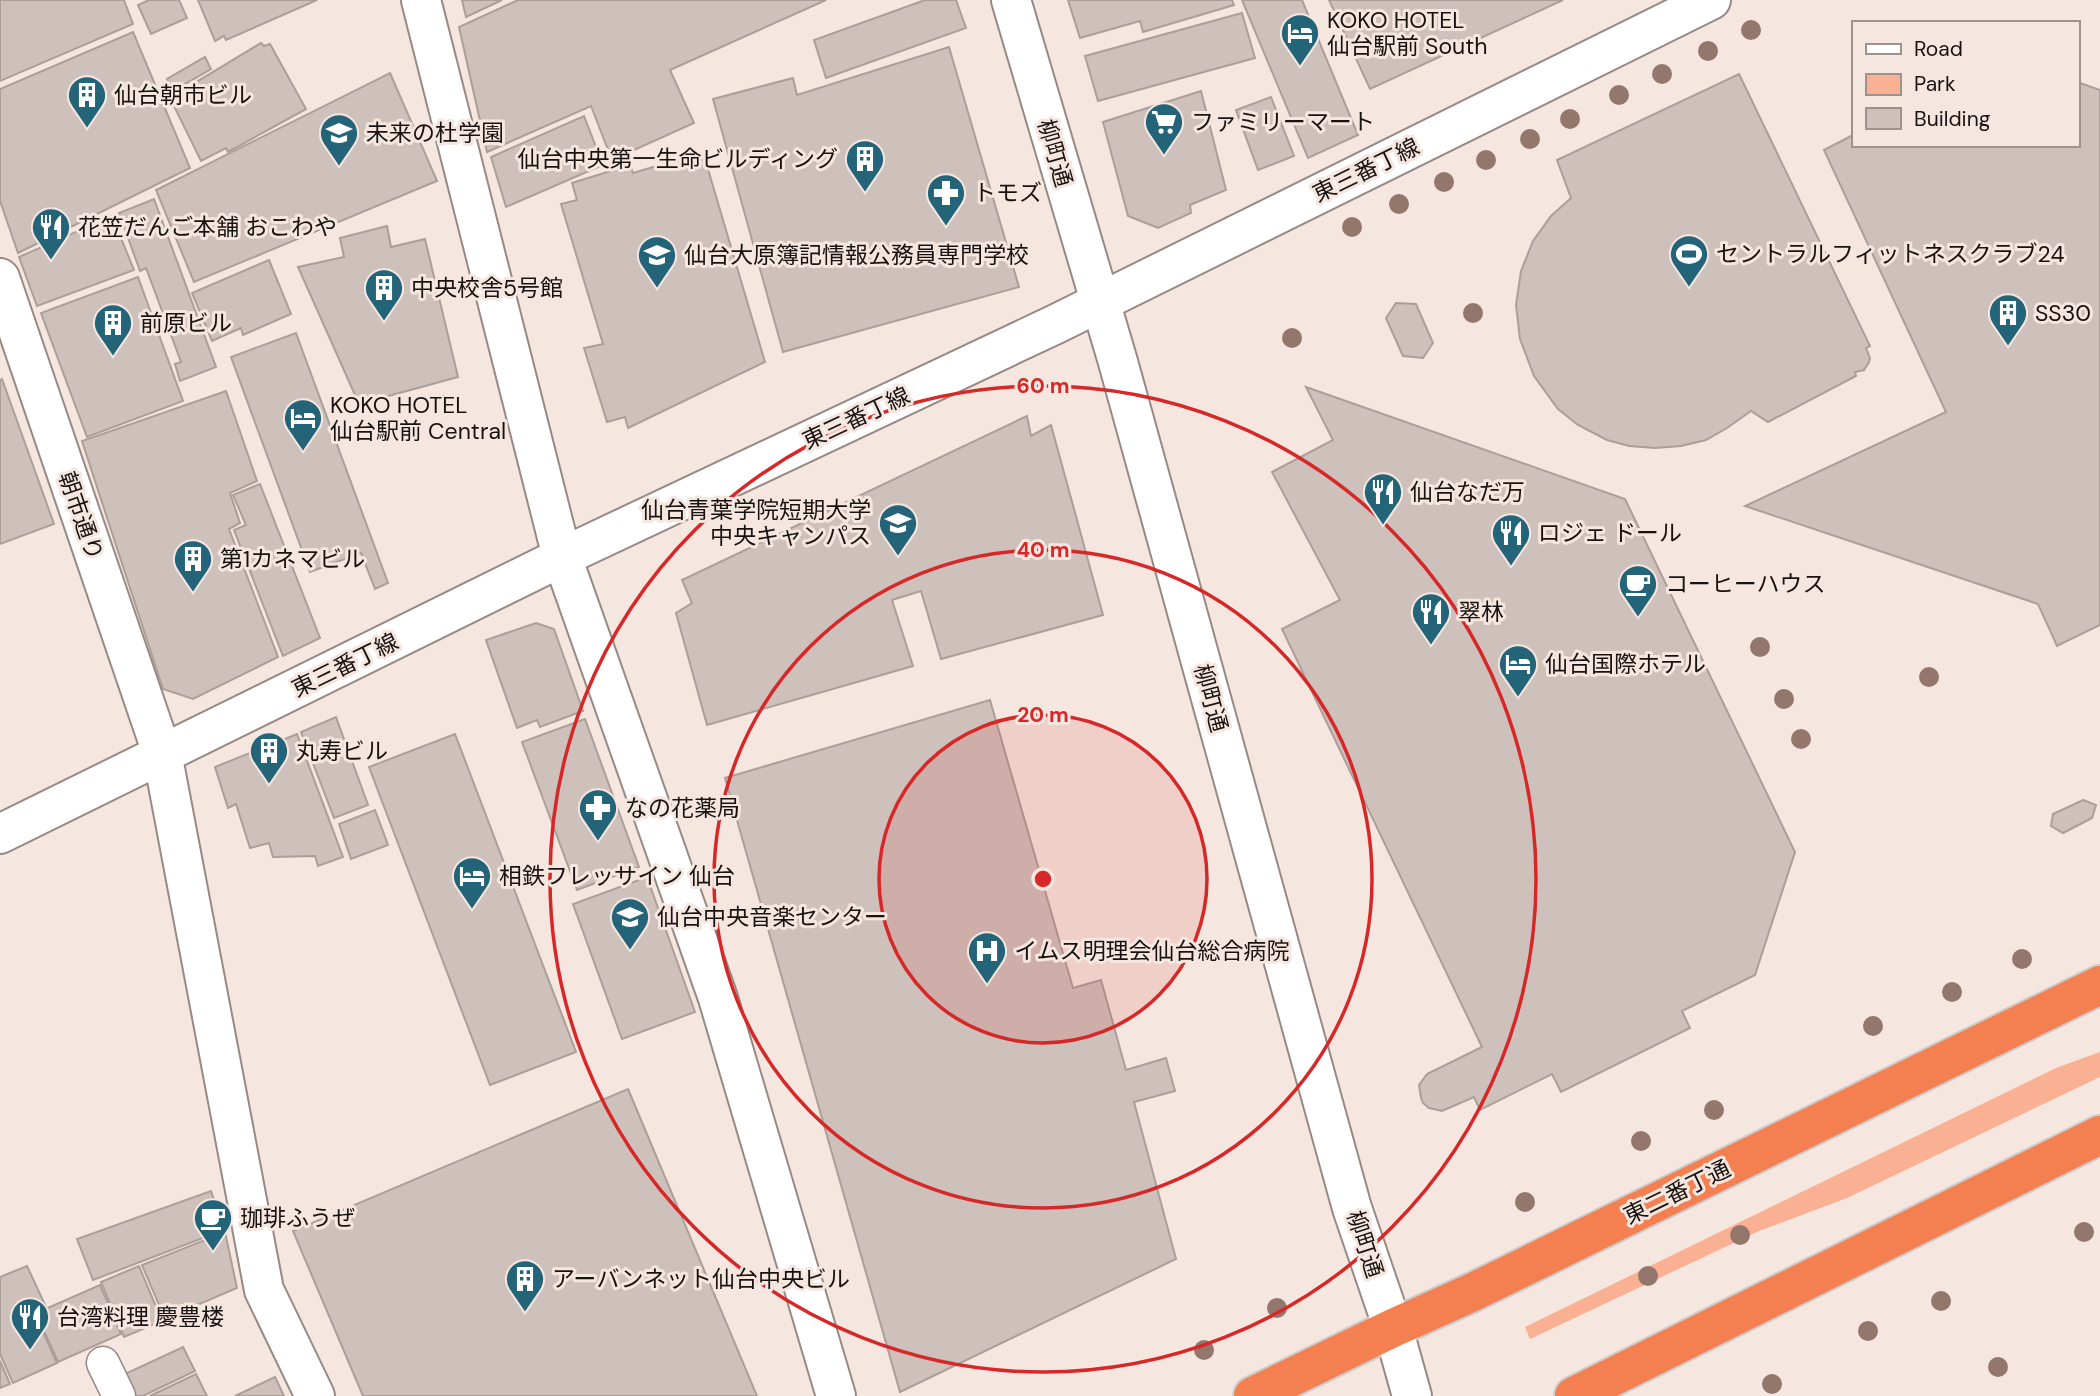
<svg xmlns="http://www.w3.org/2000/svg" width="2100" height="1396" viewBox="0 0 2100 1396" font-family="'DM Sans','Noto Sans JP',sans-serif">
<rect width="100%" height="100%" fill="#f5e6e0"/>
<polygon fill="#f9b093" points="2100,1052 2100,1077 1847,1198 1759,1231 1530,1339 1525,1327 2056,1068"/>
<g fill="#cec0ba" stroke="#ac9e99" stroke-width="2">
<polygon points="0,0 124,0 133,24 0,81"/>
<polygon points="149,0 179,0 187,18 151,34 138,5"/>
<polygon points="198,0 317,0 226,40 224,36 215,41"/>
<polygon points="462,0 502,0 466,17"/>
<polygon points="518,0 826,0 670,70 694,123 612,160 591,106 487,152 459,27"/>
<polygon points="925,0 956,0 966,28 826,78 814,40"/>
<polygon points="1068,0 1232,0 1234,5 1143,32 1140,21 1080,38"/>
<polygon points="1242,0 1302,0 1358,135 1308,158"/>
<polygon points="1329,0 1563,0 1370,89"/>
<polygon points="1242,13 1255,58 1098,101 1085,56"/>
<polygon points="133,32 190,168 18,253 0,201 0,89"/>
<polygon points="261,43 264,46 270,44 306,109 228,152 226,148 201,161 170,98"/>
<polygon points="949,47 1019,287 783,352 713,99 793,78 797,95"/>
<polygon points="205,57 211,69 173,91 167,79"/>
<polygon points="390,73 437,181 194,282 156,190"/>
<polygon points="1739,74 1870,346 1866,348 1870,358 1869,362 1864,370 1855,372 1856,376 1768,422 1751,411 1727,428 1706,440 1681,446 1655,448 1629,446 1607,440 1578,425 1558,409 1534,376 1520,339 1516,305 1521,271 1533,241 1551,216 1571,198 1557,160"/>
<polygon points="2077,82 2100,90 2100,625 2057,646 2038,604 1745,506 1946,412 1824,150 1853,135 1853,145 2077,145"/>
<polygon points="1201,91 1226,190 1190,205 1191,213 1158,228 1128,216 1103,122"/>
<polygon points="1271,97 1294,156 1258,170 1236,110"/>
<polygon points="584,116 603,165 506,207 491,157"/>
<polygon points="680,159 681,166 705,159 765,362 628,428 625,417 607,422 584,348 603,344 561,204 577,200 572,183 630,165 633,173"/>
<polygon points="154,199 216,367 180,381 175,364 181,362 146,268 140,271 119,213"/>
<polygon points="112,216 134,270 37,306 19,257"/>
<polygon points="387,226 391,247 425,239 458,377 359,404 298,267 344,257 340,238"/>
<polygon points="269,260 291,314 243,335 241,328 212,341 192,293"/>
<polygon points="138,277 183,401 87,437 41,313"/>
<polygon points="1396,303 1416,304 1433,343 1423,358 1403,356 1386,318"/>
<polygon points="296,333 388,583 375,589 361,553 310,572 231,357"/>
<polygon points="2,379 54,524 0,544 0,380"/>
<polygon points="1306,387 1625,499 1795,852 1755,975 1682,1011 1690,1028 1561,1092 1552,1074 1480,1110 1474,1097 1442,1111 1429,1108 1423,1103 1421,1098 1419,1085 1427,1074 1482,1047 1282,629 1340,600 1272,472 1333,440"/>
<polygon points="226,391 257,481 230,493 240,523 229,529 278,657 193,699 163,689 82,441"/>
<polygon points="1027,416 1031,436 1051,425 1103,615 941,659 921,591 892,600 913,666 707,725 676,613 692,603 682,580"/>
<polygon points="260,484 320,638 283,656 234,530 246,525 233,495"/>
<polygon points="536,623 554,629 583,711 540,727 537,720 517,728 486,640"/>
<polygon points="990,700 1073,988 1101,980 1126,1070 1166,1058 1175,1091 1134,1102 1176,1259 900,1392 725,778"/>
<polygon points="336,717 368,805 334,818 301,732"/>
<polygon points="585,719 639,867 577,890 522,742"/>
<polygon points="297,734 343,857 318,866 315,856 273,857 269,843 250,848 236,804 228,808 215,767"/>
<polygon points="455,734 576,1052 490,1085 369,767"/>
<polygon points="2083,800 2096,805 2092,818 2063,833 2051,826 2053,814"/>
<polygon points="375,810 388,845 351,859 339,824"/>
<polygon points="647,877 695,1012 622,1039 573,904"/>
<polygon points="628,1089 757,1396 363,1396 293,1231"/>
<polygon points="211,1191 224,1230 93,1280 77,1239"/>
<polygon points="225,1232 237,1288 165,1319 142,1265"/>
<polygon points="27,1266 46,1307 34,1312 57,1363 13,1383 0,1354 0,1277"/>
<polygon points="139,1266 162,1321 124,1337 101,1282"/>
<polygon points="100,1285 121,1334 58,1362 36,1313"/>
<polygon points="183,1347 195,1371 143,1396 135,1396 125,1374"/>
<polygon points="0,1361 10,1384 0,1388"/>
<polygon points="196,1374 207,1396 150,1396"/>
<polygon points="275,1377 284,1396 235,1396"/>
</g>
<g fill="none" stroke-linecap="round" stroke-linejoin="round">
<g stroke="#978984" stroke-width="35">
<polyline id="lane" points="103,1363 119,1396"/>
</g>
<g stroke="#978984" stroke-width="42">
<g id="street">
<polyline points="421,0 562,557 718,998 836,1396"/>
<polyline points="0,278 162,753 264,1290 315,1396"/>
<polyline points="0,834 562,557 1056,324 1711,0"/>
</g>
</g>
<g stroke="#978984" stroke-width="42">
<polyline id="secondary" points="1011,0 1118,362 1352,1208 1393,1328 1412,1396"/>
</g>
<g stroke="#cccbcb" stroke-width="42">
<g id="highway">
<polyline points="1253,1396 1393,1328 1473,1292 2100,985"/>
<polyline points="1574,1396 2100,1135"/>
</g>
</g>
<use href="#lane" stroke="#fff" stroke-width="32"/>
<use href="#street" stroke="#fff" stroke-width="38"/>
<use href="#secondary" stroke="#fff" stroke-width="38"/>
<use href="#highway" stroke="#f47f50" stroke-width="38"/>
</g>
<g fill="#93776c">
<circle cx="1751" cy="30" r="10"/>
<circle cx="1708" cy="51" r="10"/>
<circle cx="1662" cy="74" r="10"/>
<circle cx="1619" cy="95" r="10"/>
<circle cx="1570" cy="119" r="10"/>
<circle cx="1530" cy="139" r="10"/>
<circle cx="1486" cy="160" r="10"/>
<circle cx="1444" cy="182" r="10"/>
<circle cx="1399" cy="204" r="10"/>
<circle cx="1352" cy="227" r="10"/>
<circle cx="1473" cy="313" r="10"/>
<circle cx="1292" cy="338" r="10"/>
<circle cx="1760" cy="647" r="10"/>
<circle cx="1929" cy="677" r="10"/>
<circle cx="1784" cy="699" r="10"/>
<circle cx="1801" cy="739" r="10"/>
<circle cx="2022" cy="959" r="10"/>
<circle cx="1952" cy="992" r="10"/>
<circle cx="1873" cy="1026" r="10"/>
<circle cx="1714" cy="1110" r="10"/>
<circle cx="1641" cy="1141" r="10"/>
<circle cx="1525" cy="1202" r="10"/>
<circle cx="2084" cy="1232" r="10"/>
<circle cx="1740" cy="1235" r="10"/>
<circle cx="1648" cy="1276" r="10"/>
<circle cx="1941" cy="1301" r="10"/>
<circle cx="1277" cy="1308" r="10"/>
<circle cx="1868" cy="1331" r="10"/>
<circle cx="1204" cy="1350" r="10"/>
<circle cx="1998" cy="1367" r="10"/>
<circle cx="1772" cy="1384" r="10"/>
</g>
<circle cx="1043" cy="879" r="164" fill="#d62828" fill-opacity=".12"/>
<g fill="none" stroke="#d62828" stroke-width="3.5">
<circle cx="1043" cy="879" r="164"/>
<circle cx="1043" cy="879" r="329"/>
<circle cx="1043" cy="879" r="493"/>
</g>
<defs>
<g id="hotel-pin" transform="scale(2.0125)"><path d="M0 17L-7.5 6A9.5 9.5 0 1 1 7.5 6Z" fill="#236478" stroke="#f5e6e0"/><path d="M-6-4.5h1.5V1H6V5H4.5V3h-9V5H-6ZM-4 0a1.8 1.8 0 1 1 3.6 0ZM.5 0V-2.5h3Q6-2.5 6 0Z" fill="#fff"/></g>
<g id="building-pin" transform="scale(2.0125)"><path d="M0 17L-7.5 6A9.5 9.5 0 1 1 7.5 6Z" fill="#236478" stroke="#f5e6e0"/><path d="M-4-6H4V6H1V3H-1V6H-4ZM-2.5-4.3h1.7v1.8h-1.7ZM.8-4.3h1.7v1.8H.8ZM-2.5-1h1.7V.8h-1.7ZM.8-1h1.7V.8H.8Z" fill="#fff"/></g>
<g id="supermarket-pin" transform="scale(2.0125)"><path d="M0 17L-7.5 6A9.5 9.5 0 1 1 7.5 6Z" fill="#236478" stroke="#f5e6e0"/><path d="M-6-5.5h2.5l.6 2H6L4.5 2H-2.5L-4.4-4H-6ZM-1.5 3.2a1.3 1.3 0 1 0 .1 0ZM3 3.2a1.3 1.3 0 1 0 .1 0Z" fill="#fff"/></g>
<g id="school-pin" transform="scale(2.0125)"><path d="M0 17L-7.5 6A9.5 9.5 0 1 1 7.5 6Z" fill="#236478" stroke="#f5e6e0"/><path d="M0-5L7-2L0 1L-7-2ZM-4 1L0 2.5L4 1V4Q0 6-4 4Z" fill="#fff"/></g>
<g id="pharmacy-pin" transform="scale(2.0125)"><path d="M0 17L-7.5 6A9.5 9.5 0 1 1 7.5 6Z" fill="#236478" stroke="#f5e6e0"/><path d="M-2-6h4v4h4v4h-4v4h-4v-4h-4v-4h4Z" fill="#fff"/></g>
<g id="restaurant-pin" transform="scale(2.0125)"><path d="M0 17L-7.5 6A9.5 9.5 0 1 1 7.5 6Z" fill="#236478" stroke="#f5e6e0"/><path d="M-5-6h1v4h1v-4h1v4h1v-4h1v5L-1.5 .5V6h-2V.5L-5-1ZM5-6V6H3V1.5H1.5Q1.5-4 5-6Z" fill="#fff"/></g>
<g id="stadium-pin" transform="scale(2.0125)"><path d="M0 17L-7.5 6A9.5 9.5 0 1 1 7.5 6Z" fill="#236478" stroke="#f5e6e0"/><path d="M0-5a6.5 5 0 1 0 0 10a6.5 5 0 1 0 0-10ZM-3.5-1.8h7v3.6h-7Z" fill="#fff"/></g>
<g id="university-pin" transform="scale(2.0125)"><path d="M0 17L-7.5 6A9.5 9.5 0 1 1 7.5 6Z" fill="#236478" stroke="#f5e6e0"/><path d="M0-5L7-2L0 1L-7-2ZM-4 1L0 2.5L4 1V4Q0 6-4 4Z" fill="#fff"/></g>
<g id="cafe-pin" transform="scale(2.0125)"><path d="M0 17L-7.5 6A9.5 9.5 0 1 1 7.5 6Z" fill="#236478" stroke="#f5e6e0"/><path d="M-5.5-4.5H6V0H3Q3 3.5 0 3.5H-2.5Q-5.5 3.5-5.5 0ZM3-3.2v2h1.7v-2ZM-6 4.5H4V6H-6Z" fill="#fff"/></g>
<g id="hospital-pin" transform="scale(2.0125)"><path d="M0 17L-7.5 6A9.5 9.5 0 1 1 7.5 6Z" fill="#236478" stroke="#f5e6e0"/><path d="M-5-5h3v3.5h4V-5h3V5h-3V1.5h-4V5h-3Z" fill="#fff"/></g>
</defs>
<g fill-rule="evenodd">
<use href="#hotel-pin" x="1300" y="33"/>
<use href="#building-pin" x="87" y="95"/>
<use href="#supermarket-pin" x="1164" y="122"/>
<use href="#school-pin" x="339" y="133"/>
<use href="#building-pin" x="865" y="159"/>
<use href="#pharmacy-pin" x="946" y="193"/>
<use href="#restaurant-pin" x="51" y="227"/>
<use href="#stadium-pin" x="1689" y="254"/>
<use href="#university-pin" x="657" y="255"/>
<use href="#building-pin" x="384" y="288"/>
<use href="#building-pin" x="2008" y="313"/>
<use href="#building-pin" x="113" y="323"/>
<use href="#hotel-pin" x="303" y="418"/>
<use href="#restaurant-pin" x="1383" y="492"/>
<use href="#university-pin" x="898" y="523"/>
<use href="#restaurant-pin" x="1511" y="533"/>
<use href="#building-pin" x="193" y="559"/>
<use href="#cafe-pin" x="1638" y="584"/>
<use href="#restaurant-pin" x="1431" y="612"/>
<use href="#hotel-pin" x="1518" y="664"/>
<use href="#building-pin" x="269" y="751"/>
<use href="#pharmacy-pin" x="598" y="808"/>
<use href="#hotel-pin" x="472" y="876"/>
<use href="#school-pin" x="630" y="917"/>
<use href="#hospital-pin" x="987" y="951"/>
<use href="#cafe-pin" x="213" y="1218"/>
<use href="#building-pin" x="525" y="1279"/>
<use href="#restaurant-pin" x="30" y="1317"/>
</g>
<g text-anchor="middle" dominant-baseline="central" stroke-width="6" stroke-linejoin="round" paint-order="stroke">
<g font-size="23" fill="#181311" stroke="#f5e6e0" text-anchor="start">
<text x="1327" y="20">KOKO HOTEL<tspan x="1327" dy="26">仙台駅前 South</tspan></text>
<text x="114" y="95">仙台朝市ビル</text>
<text x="1191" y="122">ファミリーマート</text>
<text x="366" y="133">未来の杜学園</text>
<text x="838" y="159" text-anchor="end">仙台中央第一生命ビルディング</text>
<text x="973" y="193">トモズ</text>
<text x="78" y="227">花笠だんご本舗 おこわや</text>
<text x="1716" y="254">セントラルフィットネスクラブ24</text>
<text x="684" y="255">仙台大原簿記情報公務員専門学校</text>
<text x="411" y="288">中央校舎5号館</text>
<text x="2035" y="313">SS30</text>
<text x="140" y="323">前原ビル</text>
<text x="330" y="405">KOKO HOTEL<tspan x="330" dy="26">仙台駅前 Central</tspan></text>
<text x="1410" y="492">仙台なだ万</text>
<text x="871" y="510" text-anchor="end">仙台青葉学院短期大学<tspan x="871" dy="26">中央キャンパス</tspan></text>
<text x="1538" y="533">ロジェ ドール</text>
<text x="220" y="559">第1カネマビル</text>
<text x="1665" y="584">コーヒーハウス</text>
<text x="1458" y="612">翠林</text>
<text x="1545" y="664">仙台国際ホテル</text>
<text x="296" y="751">丸寿ビル</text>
<text x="625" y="808">なの花薬局</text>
<text x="499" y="876">相鉄フレッサイン 仙台</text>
<text x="657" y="917">仙台中央音楽センター</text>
<text x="1014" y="951">イムス明理会仙台総合病院</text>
<text x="240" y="1218">珈琲ふうぜ</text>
<text x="552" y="1279">アーバンネット仙台中央ビル</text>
<text x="57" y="1317">台湾料理 慶豊楼</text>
</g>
<g font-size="23" fill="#181311" stroke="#f5e6e0">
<text transform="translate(1055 153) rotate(74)">柳町通</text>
<text transform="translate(1366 170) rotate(-26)">東三番丁線</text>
<text transform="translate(856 418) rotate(-25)">東三番丁線</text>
<text transform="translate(81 516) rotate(71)">朝市通り</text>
<text transform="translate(345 665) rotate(-26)">東三番丁線</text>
<text transform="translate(1211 698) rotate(75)">柳町通</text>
<text transform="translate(1677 1192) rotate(-26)">東二番丁通</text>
<text transform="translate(1365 1244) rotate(72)">柳町通</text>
</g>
</g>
<circle cx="1043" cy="879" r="10" fill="#d62828" stroke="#f5e6e0" stroke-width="3.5"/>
<g font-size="21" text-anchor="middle" font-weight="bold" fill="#d62828" stroke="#f5e6e0" stroke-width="6" stroke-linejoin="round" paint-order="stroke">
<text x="1043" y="393">60 m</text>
<text x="1043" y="557">40 m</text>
<text x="1043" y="722">20 m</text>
</g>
<rect x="1852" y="21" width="228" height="126" fill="#f5e6e0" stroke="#9d928d" stroke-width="2"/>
<rect x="1866" y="44" width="35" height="10" fill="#ffffff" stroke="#9d928d" stroke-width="2"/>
<text x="1914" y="56" font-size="21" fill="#181311">Road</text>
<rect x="1866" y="74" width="35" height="21" fill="#f9b093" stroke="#9d928d" stroke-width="2"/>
<text x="1914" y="91" font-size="21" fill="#181311">Park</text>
<rect x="1866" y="108" width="35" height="21" fill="#cec0ba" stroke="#9d928d" stroke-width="2"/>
<text x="1914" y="126" font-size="21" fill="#181311">Building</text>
</svg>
